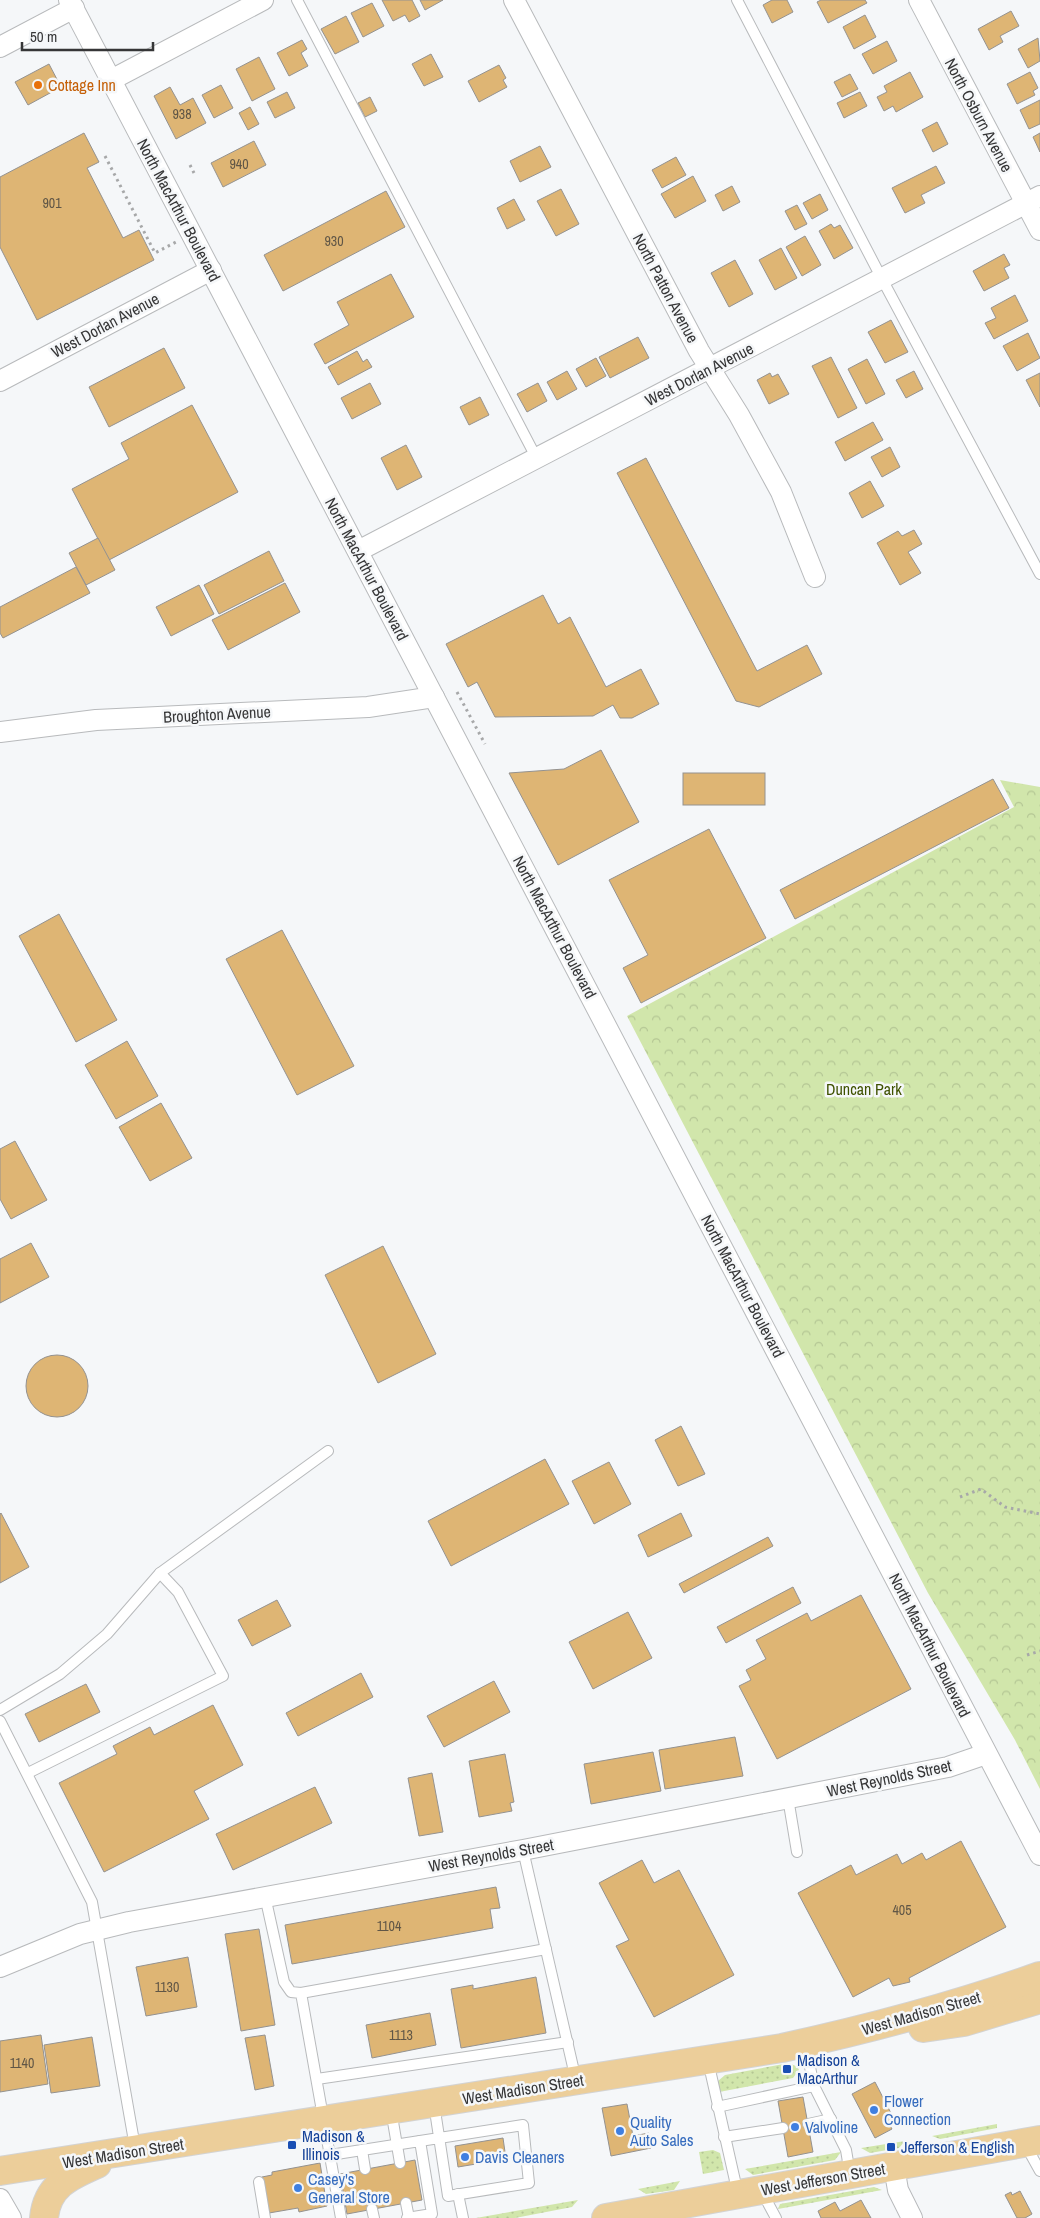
<svg xmlns="http://www.w3.org/2000/svg" width="1040" height="2218" viewBox="0 0 1040 2218" font-family="'Archivo Narrow',sans-serif">
<defs>
<pattern id="grass-dots" width="8" height="8" patternUnits="userSpaceOnUse" patternTransform="scale(1.25)"><rect width="8" height="8" fill="#d1e6ab"/><path d="M2 2h.1M6 6h.1" fill="none" stroke="#b4c694" stroke-width="1.8" stroke-linecap="round"/></pattern>
<pattern id="park-crowns" width="20" height="18" patternUnits="userSpaceOnUse" patternTransform="scale(1.25)"><rect width="20" height="18" fill="#d1e6ab"/><path d="M2 6a3 3 0 1 1 6 0M12 15a3 3 0 1 1 6 0" fill="none" stroke="#b4c694"/></pattern>
</defs>
<rect width="100%" height="100%" fill="#f5f7f9"/>
<g fill="url(#grass-dots)">
<polygon points="789,2063 798,2067 799,2070 793,2078 719,2092 718,2081 725,2075"/>
<polygon points="997,2124 997,2128 940,2139 932,2136"/>
<polygon points="905,2141 899,2148 870,2153 861,2148"/>
<polygon points="713,2150 720,2153 724,2170 703,2174 699,2152"/>
<polygon points="841,2152 835,2160 753,2175 745,2169"/>
<polygon points="680,2181 674,2190 646,2194 638,2189"/>
<polygon points="874,2187 882,2190 778,2209 780,2204"/>
<polygon points="578,2200 572,2207 515,2218 476,2218"/>
</g>
<polygon fill="url(#park-crowns)" points="1000,780 1040,787 1040,1789 1015,1740 928,1593 627,1016 1014,807"/>
<g fill="#deb574" stroke="#949290">
<polygon points="382,0 412,0 420,16 409,22 405,15 393,21"/>
<polygon points="420,0 443,0 425,10"/>
<polygon points="772,0 787,0 793,12 772,23 763,5"/>
<polygon points="821,0 865,0 867,3 828,23 817,2"/>
<polygon points="372,3 384,26 363,37 351,13"/>
<polygon points="1011,11 1019,26 1000,36 1003,42 989,50 978,29"/>
<polygon points="865,15 876,37 854,49 843,27"/>
<polygon points="346,16 359,42 335,54 321,29"/>
<polygon points="1038,38 1040,61 1028,68 1018,49"/>
<polygon points="302,40 307,49 301,53 308,66 289,76 277,53"/>
<polygon points="887,41 897,61 873,74 862,54"/>
<polygon points="431,54 443,77 424,86 412,64"/>
<polygon points="259,57 275,89 252,101 236,69"/>
<polygon points="49,64 61,87 28,105 15,82"/>
<polygon points="499,65 506,78 503,80 507,87 479,102 468,81"/>
<polygon points="910,72 923,97 896,112 893,106 884,111 877,97 887,92 884,86"/>
<polygon points="1030,72 1038,88 1033,91 1035,95 1017,104 1007,84"/>
<polygon points="850,74 858,89 842,97 834,82"/>
<polygon points="221,85 233,108 214,118 202,95"/>
<polygon points="170,87 180,105 193,98 206,123 176,139 154,96"/>
<polygon points="287,92 295,108 275,118 267,102"/>
<polygon points="860,92 867,106 844,118 837,103"/>
<polygon points="370,97 377,111 365,117 358,103"/>
<polygon points="1040,100 1040,124 1029,129 1020,110"/>
<polygon points="250,107 259,124 248,130 239,113"/>
<polygon points="937,122 948,144 933,152 922,130"/>
<polygon points="84,133 99,162 87,168 123,238 139,230 154,260 37,320 0,247 0,177"/>
<polygon points="1040,133 1040,152 1033,137"/>
<polygon points="254,141 266,165 223,187 211,163"/>
<polygon points="540,146 551,167 520,182 510,161"/>
<polygon points="676,157 686,175 662,188 652,170"/>
<polygon points="936,166 945,183 921,195 925,203 905,213 892,188"/>
<polygon points="693,176 706,201 675,218 661,194"/>
<polygon points="732,186 740,202 723,211 715,195"/>
<polygon points="561,189 579,224 556,236 537,201"/>
<polygon points="386,191 405,227 283,291 264,255"/>
<polygon points="820,194 828,210 812,219 803,203"/>
<polygon points="514,199 525,220 507,229 497,208"/>
<polygon points="797,205 807,224 795,230 785,211"/>
<polygon points="831,224 834,228 840,225 853,248 834,259 819,231"/>
<polygon points="805,236 821,265 802,276 786,247"/>
<polygon points="781,248 797,278 775,290 759,260"/>
<polygon points="1004,254 1010,265 1004,268 1009,278 984,291 973,271"/>
<polygon points="735,260 753,294 729,307 711,273"/>
<polygon points="391,274 414,317 325,364 314,344 349,325 337,302"/>
<polygon points="1015,295 1028,321 994,339 985,323 996,318 991,308"/>
<polygon points="891,320 908,352 885,363 868,332"/>
<polygon points="1028,333 1040,358 1017,371 1003,346"/>
<polygon points="638,337 649,358 610,378 599,357"/>
<polygon points="164,348 185,388 109,427 89,387"/>
<polygon points="357,351 363,362 367,359 372,367 338,385 328,367"/>
<polygon points="831,357 857,408 838,418 812,366"/>
<polygon points="596,358 606,376 586,387 576,369"/>
<polygon points="867,359 885,394 866,404 848,369"/>
<polygon points="567,371 577,389 557,400 547,382"/>
<polygon points="914,371 923,389 906,398 896,380"/>
<polygon points="770,373 772,377 778,374 789,394 769,404 757,380"/>
<polygon points="1040,373 1040,407 1026,380"/>
<polygon points="370,383 381,404 352,419 341,398"/>
<polygon points="538,383 547,401 527,412 517,394"/>
<polygon points="480,397 489,415 469,425 460,407"/>
<polygon points="192,405 238,492 109,560 72,489 129,459 121,443"/>
<polygon points="873,422 883,440 845,461 835,442"/>
<polygon points="406,445 422,477 397,490 381,458"/>
<polygon points="890,447 900,467 882,477 871,457"/>
<polygon points="646,458 757,671 807,645 822,674 759,707 736,701 617,473"/>
<polygon points="870,481 884,506 862,518 849,493"/>
<polygon points="914,530 922,544 908,552 921,573 900,585 877,543 898,531 902,536"/>
<polygon points="98,538 115,570 86,585 69,553"/>
<polygon points="269,551 284,581 219,614 204,585"/>
<polygon points="76,567 90,593 3,638 0,633 0,607"/>
<polygon points="285,583 300,612 228,650 212,620"/>
<polygon points="199,585 214,614 171,636 156,607"/>
<polygon points="543,595 558,624 570,617 606,687 641,669 659,704 632,718 620,718 613,705 593,716 495,717 477,682 468,687 446,644"/>
<polygon points="601,750 639,822 558,865 509,773 564,769"/>
<rect x="683" y="773" width="82" height="32"/>
<polygon points="993,779 1009,808 795,919 780,890"/>
<polygon points="709,829 766,938 641,1003 623,968 648,955 609,880"/>
<polygon points="59,914 117,1020 76,1042 19,936"/>
<polygon points="282,930 354,1066 297,1095 226,959"/>
<polygon points="127,1041 158,1096 116,1119 85,1065"/>
<polygon points="161,1103 192,1158 150,1181 119,1127"/>
<polygon points="15,1141 47,1200 11,1219 0,1199 0,1149"/>
<polygon points="31,1243 49,1277 0,1303 0,1259"/>
<polygon points="383,1246 436,1354 378,1383 325,1275"/>
<circle cx="57" cy="1386" r="31"/>
<polygon points="681,1426 705,1474 678,1486 655,1440"/>
<polygon points="545,1459 569,1504 451,1566 428,1521"/>
<polygon points="609,1462 631,1504 594,1524 572,1481"/>
<polygon points="1,1513 29,1567 0,1583 0,1514"/>
<polygon points="681,1513 692,1536 648,1557 638,1535"/>
<polygon points="768,1537 773,1546 684,1593 679,1584"/>
<polygon points="793,1587 801,1603 726,1643 717,1627"/>
<polygon points="861,1595 911,1689 777,1759 739,1686 751,1680 746,1670 766,1659 756,1640 807,1613 811,1621"/>
<polygon points="277,1600 291,1626 252,1646 238,1620"/>
<polygon points="628,1612 652,1658 593,1689 569,1642"/>
<polygon points="361,1673 373,1697 298,1736 286,1713"/>
<polygon points="494,1681 510,1712 444,1747 427,1716"/>
<polygon points="86,1684 100,1712 39,1742 25,1714"/>
<polygon points="213,1705 243,1765 194,1791 209,1819 104,1872 59,1783 117,1754 113,1746 150,1727 154,1735"/>
<polygon points="735,1737 743,1776 665,1789 659,1750"/>
<polygon points="653,1752 661,1791 591,1804 584,1764"/>
<polygon points="505,1754 514,1802 510,1803 512,1811 479,1817 469,1761"/>
<polygon points="432,1773 443,1832 419,1836 408,1778"/>
<polygon points="315,1787 332,1823 233,1870 216,1834"/>
<polygon points="961,1841 1006,1927 909,1978 910,1982 893,1986 889,1978 853,1997 798,1893 851,1865 856,1875 897,1854 902,1864 922,1853 926,1860"/>
<polygon points="642,1860 654,1883 679,1870 734,1975 654,2017 616,1946 629,1940 599,1883"/>
<polygon points="496,1887 500,1908 490,1909 493,1928 292,1964 285,1925"/>
<polygon points="259,1929 275,2025 241,2031 225,1934"/>
<polygon points="188,1957 197,2007 146,2016 136,1967"/>
<polygon points="536,1977 546,2033 461,2048 451,1989 473,1985 473,1989"/>
<polygon points="430,2013 436,2045 372,2058 366,2025"/>
<polygon points="41,2035 48,2084 0,2092 0,2041"/>
<polygon points="265,2035 274,2086 255,2090 245,2038"/>
<polygon points="92,2037 100,2086 51,2093 44,2045"/>
<polygon points="875,2082 895,2121 889,2124 892,2129 875,2138 852,2094"/>
<polygon points="803,2097 813,2152 788,2157 778,2101"/>
<polygon points="627,2104 633,2136 649,2133 651,2148 611,2156 602,2108"/>
<polygon points="503,2138 506,2159 458,2167 455,2146"/>
<polygon points="415,2160 422,2200 347,2214 340,2174"/>
<polygon points="320,2163 327,2206 299,2212 298,2208 269,2213 262,2177 272,2175 272,2172"/>
<polygon points="1020,2191 1032,2214 1025,2218 1017,2218 1005,2195 1011,2192 1012,2195"/>
<polygon points="861,2200 871,2218 821,2218 818,2211 835,2202 840,2211"/>
</g>
<g fill="none" stroke-linecap="round" stroke-linejoin="round">
<g stroke="#b8babc" stroke-width="12">
<g id="service">
<polyline points="297,0 537,459"/>
<polyline points="737,0 882,279 1040,574"/>
<polyline points="0,1710 60,1674 107,1634 160,1573 328,1451"/>
<polyline points="0,1721 92,1902 135,2147"/>
<polyline points="28,1773 223,1676 178,1592 160,1573"/>
<polyline points="788,1798 797,1852"/>
<polyline points="523,1850 576,2080"/>
<polyline points="265,1896 284,1982 291,1992 301,1993 341,2218"/>
<polyline points="301,1993 546,1949"/>
<polyline points="708,2061 738,2194"/>
<polyline points="317,2079 568,2042"/>
<polyline points="814,2086 846,2150 850,2174"/>
<polyline points="717,2107 814,2086 805,2044"/>
<polyline points="391,2110 400,2163"/>
<polyline points="808,2124 831,2119"/>
<polyline points="724,2137 783,2128"/>
<polyline points="420,2141 523,2125 529,2183 448,2196 434,2104"/>
<polyline points="1025,2144 1040,2171"/>
<polyline points="362,2150 365,2169"/>
<polyline points="330,2155 420,2141 432,2214 407,2218"/>
<polyline points="259,2182 265,2218"/>
<polyline points="762,2192 776,2218"/>
<polyline points="458,2194 463,2218"/>
<polyline points="406,2203 409,2218"/>
<polyline points="372,2209 374,2218"/>
</g>
</g>
<g stroke="#b8babc" stroke-width="22">
<g id="minor">
<polyline points="69,0 1040,1855"/>
<polyline points="514,0 699,351 739,415 781,492 815,577"/>
<polyline points="919,0 1040,230"/>
<polyline points="0,47 74,8"/>
<polyline points="111,80 263,0"/>
<polyline points="0,381 211,270"/>
<polyline points="358,551 1040,196"/>
<polyline points="0,732 96,720 368,707 434,697"/>
<polyline points="0,1967 80,1934 129,1922 523,1850 948,1767 986,1754"/>
<polyline points="894,2167 898,2190 912,2218"/>
<polyline points="0,2199 11,2218"/>
</g>
</g>
<g stroke="#d3d3d3" stroke-width="30">
<g id="primary">
<polyline points="923,2028 964,2022 1040,1999"/>
<path d="M0,2171L782,2048C869,2029 956,2006 1040,1976"/>
<path d="M44,2218C47,2185 70,2176 97,2164"/>
<polyline points="606,2218 1040,2140"/>
</g>
</g>
<g stroke="#a7a8a9" stroke-width="3" stroke-dasharray="2.5 4" stroke-linecap="butt">
<polyline points="105,156 155,253 176,242"/>
<polyline points="190,165 194,173"/>
<polyline points="457,692 485,744"/>
<polyline points="960,1497 981,1489 1005,1507 1040,1514"/>
<polyline points="1027,1655 1040,1651"/>
</g>
<use href="#service" stroke="#fff" stroke-width="10"/>
<use href="#minor" stroke="#fff" stroke-width="20"/>
<use href="#primary" stroke="#ecce9a" stroke-width="28"/>
</g>
<circle fill="#e8710a" stroke="#f5f7f9" stroke-width="2" cx="38" cy="85" r="5"/>
<g fill="#1a4fb4" stroke="#f5f7f9" stroke-width="2">
<rect x="782" y="2064" width="10" height="10" rx="2.5"/>
<rect x="287" y="2140" width="10" height="10" rx="2.5"/>
<rect x="886" y="2142" width="10" height="10" rx="2.5"/>
</g>
<g fill="#3f7fe0" stroke="#f5f7f9" stroke-width="2">
<circle cx="874" cy="2110" r="5"/>
<circle cx="795" cy="2127" r="5"/>
<circle cx="620" cy="2131" r="5"/>
<circle cx="465" cy="2157" r="5"/>
<circle cx="298" cy="2188" r="5"/>
</g>
<g text-anchor="middle" dominant-baseline="central" stroke-width="5" stroke-linejoin="round" paint-order="stroke">
<g font-size="14" fill="#605646">
<text x="182" y="114">938</text>
<text x="239" y="164">940</text>
<text x="52" y="203">901</text>
<text x="334" y="241">930</text>
<text x="902" y="1910">405</text>
<text x="389" y="1926">1104</text>
<text x="167" y="1987">1130</text>
<text x="401" y="2035">1113</text>
<text x="22" y="2063">1140</text>
</g>
<g font-size="16" fill="#c56008" stroke="#f5f7f9" text-anchor="start">
<text x="48" y="85">Cottage Inn</text>
</g>
<g font-size="16" fill="#363637" stroke="#f5f7f9">
<text transform="translate(979 115) rotate(62)">North Osburn Avenue</text>
<text transform="translate(179 210) rotate(62)">North MacArthur Boulevard</text>
<text transform="translate(666 288) rotate(62)">North Patton Avenue</text>
<text transform="translate(105 325) rotate(-28)">West Dorlan Avenue</text>
<text transform="translate(699 374) rotate(-27)">West Dorlan Avenue</text>
<text transform="translate(367 569) rotate(62)">North MacArthur Boulevard</text>
<text transform="translate(217 714) rotate(-3)">Broughton Avenue</text>
<text transform="translate(555 927) rotate(62)">North MacArthur Boulevard</text>
<text transform="translate(743 1286) rotate(62)">North MacArthur Boulevard</text>
<text transform="translate(930 1645) rotate(63)">North MacArthur Boulevard</text>
<text transform="translate(889 1778) rotate(-12)">West Reynolds Street</text>
<text transform="translate(491 1855) rotate(-10)">West Reynolds Street</text>
<text transform="translate(921 2013) rotate(-16)">West Madison Street</text>
<text transform="translate(523 2089) rotate(-9)">West Madison Street</text>
<text transform="translate(123 2153) rotate(-9)">West Madison Street</text>
<text transform="translate(823 2179) rotate(-10)">West Jefferson Street</text>
</g>
<g font-size="16" fill="#3f5201" stroke="#f5f7f9">
<text x="864" y="1089">Duncan Park</text>
</g>
<g font-size="16" fill="#164399" stroke="#f5f7f9" text-anchor="start">
<text x="797" y="2060">Madison &amp;<tspan x="797" dy="18">MacArthur</tspan></text>
<text x="302" y="2136">Madison &amp;<tspan x="302" dy="18">Illinois</tspan></text>
<text x="901" y="2147">Jefferson &amp; English</text>
</g>
<g font-size="16" fill="#366cbe" stroke="#f5f7f9" text-anchor="start">
<text x="884" y="2101">Flower<tspan x="884" dy="18">Connection</tspan></text>
<text x="630" y="2122">Quality<tspan x="630" dy="18">Auto Sales</tspan></text>
<text x="805" y="2127">Valvoline</text>
<text x="475" y="2157">Davis Cleaners</text>
<text x="308" y="2179">Casey's<tspan x="308" dy="18">General Store</tspan></text>
</g>
</g>
<path d="M22 42v8h131v-8" fill="none" stroke="#363637" stroke-width="2.5"/>
<text x="30" y="42" font-size="15" fill="#363637" stroke="#f5f7f9" stroke-width="4" paint-order="stroke">50 m</text>
</svg>
